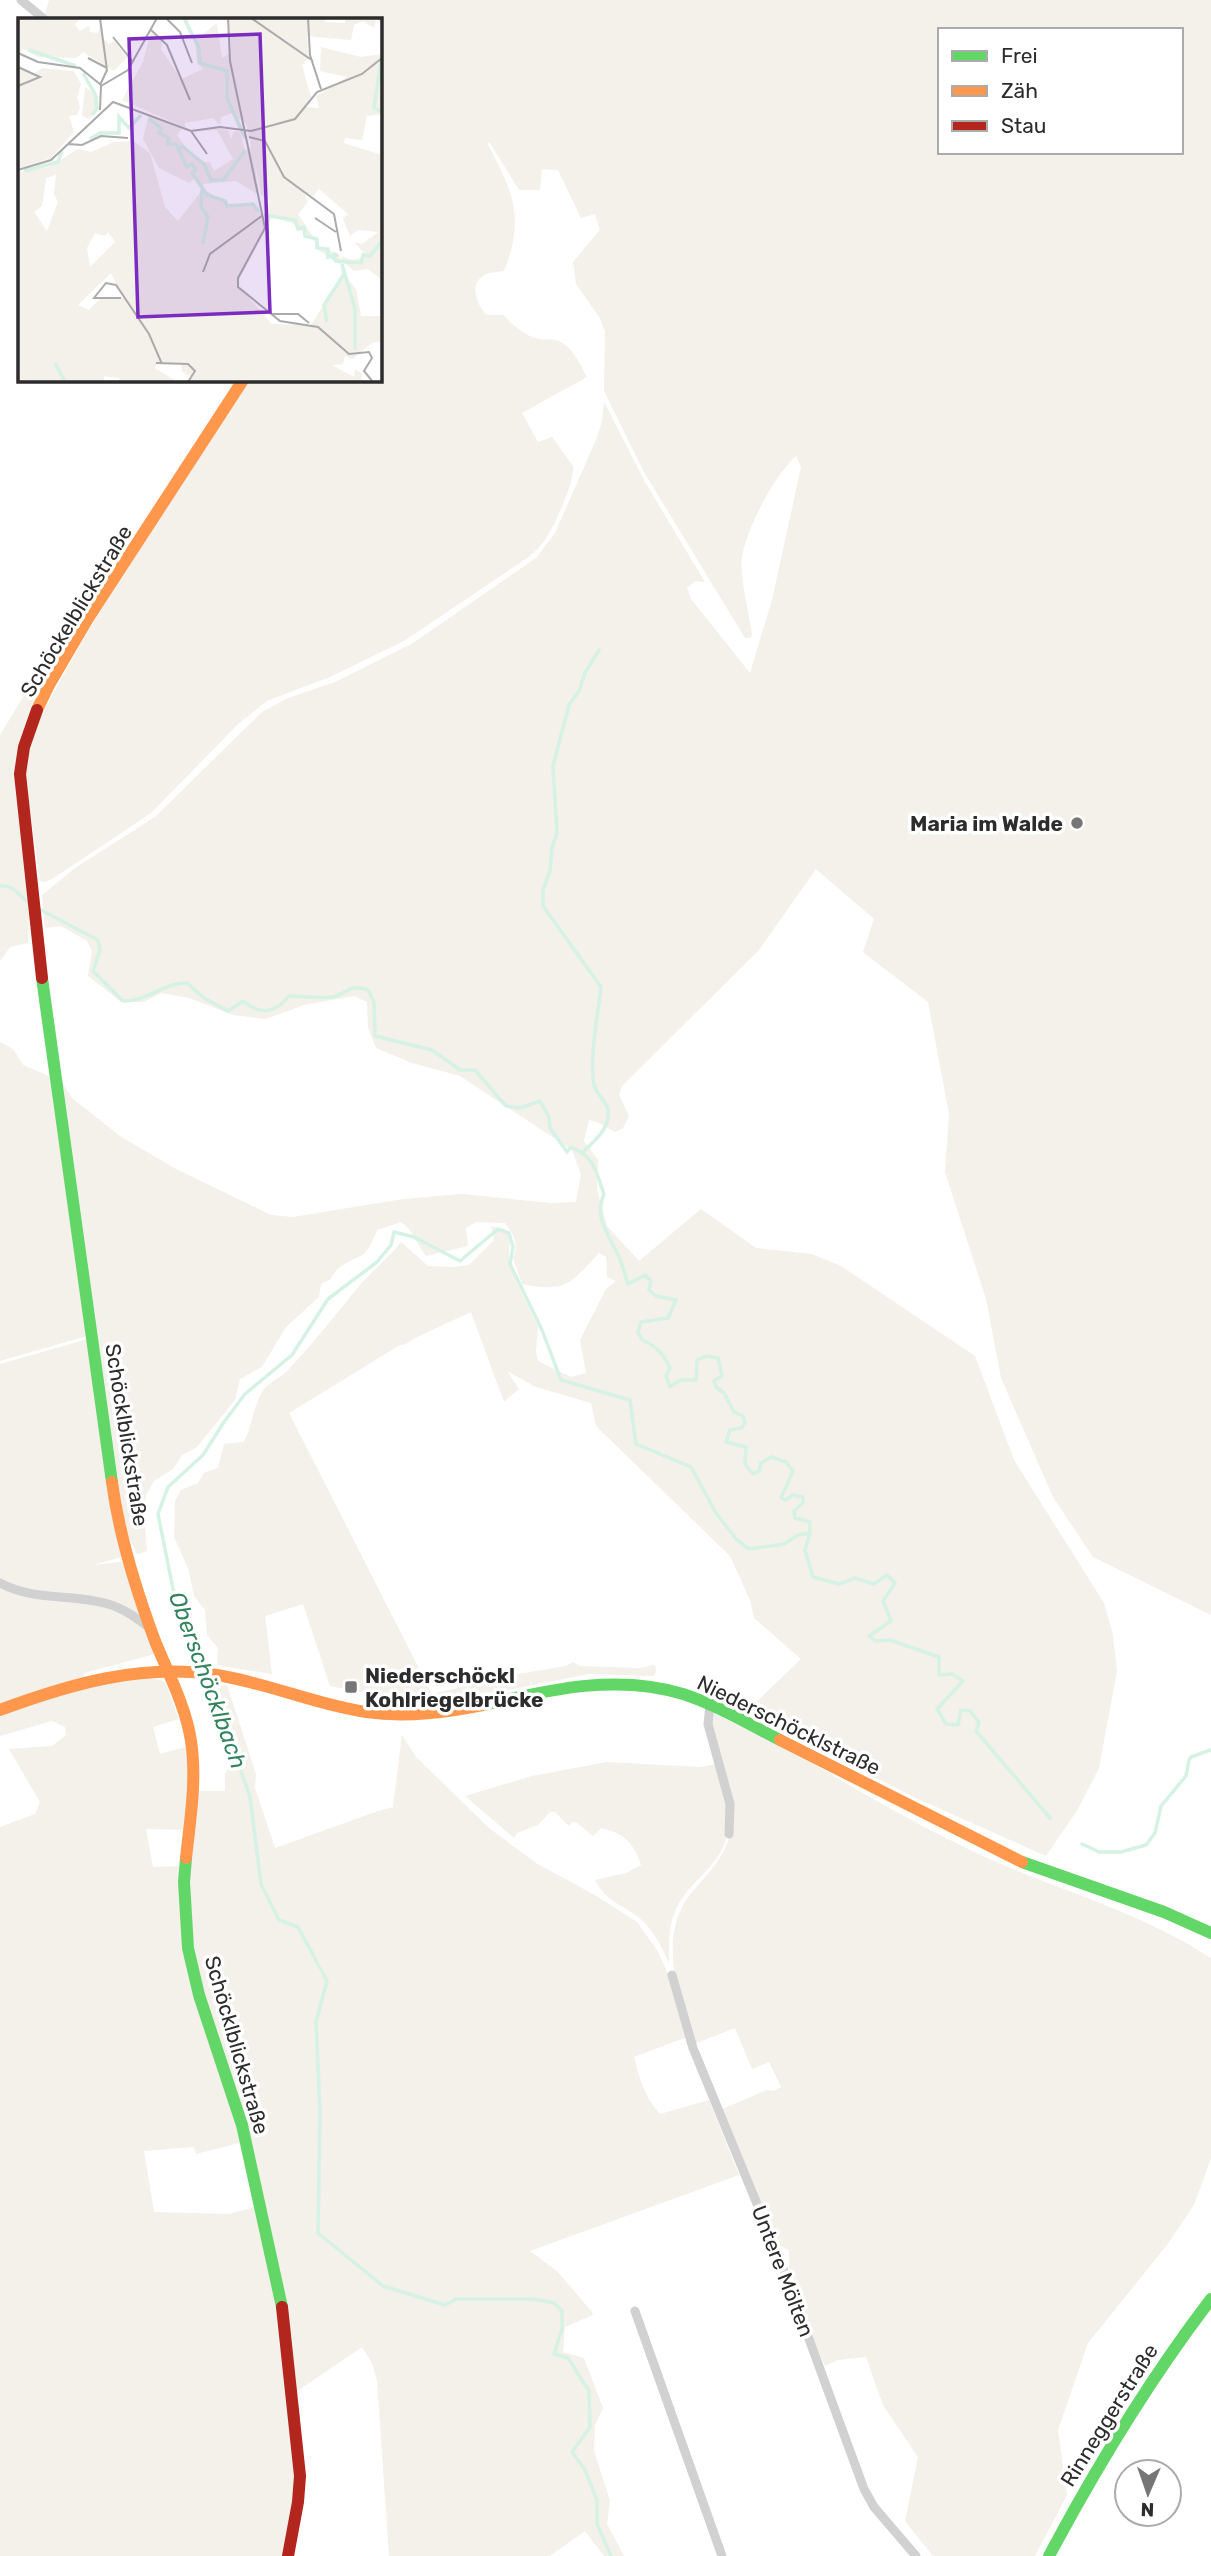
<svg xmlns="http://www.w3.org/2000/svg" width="1211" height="2556" viewBox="0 0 1211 2556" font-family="Rubik,sans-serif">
<rect width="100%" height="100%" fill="#fff"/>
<g fill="#f4f0ea" fill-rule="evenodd">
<path d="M49,0H1211V1615L1093,1557L1053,1497L1001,1378L986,1299L945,1172L949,1114L928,1002L863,952L874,919L816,869L759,950L622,1086L619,1095L629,1116L623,1128L615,1132L597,1122L589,1120L584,1141L598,1160L597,1190L607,1226L639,1261L701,1209L756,1248L812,1254L841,1266L975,1356L1014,1460L1104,1603L1113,1635L1117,1671L1099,1768L1078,1809L1046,1856L918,1799L746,1712L801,1659L754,1618L750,1600L730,1556L596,1426L591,1403L536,1387L507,1371L519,1389L504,1402L471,1312L413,1339L406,1344L400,1345L289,1413L432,1694L512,1675L566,1666L573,1662L579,1666L640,1668L655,1665L656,1671L654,1676L589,1674L447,1702C406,1705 369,1693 330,1686L303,1604L265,1616L272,1674L217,1665L218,1648L207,1635L205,1610L194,1596L188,1568L174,1537L175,1501L181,1490L198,1483L204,1473L218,1468L224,1444L244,1442C252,1426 253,1408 262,1392C267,1383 280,1378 287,1371C313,1344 336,1314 360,1285C373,1270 389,1258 401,1242L428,1266L453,1267L469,1265L494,1240L491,1226L510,1232L509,1256L516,1281L538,1327L536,1352L538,1361L571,1377L586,1373L580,1340L606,1289L616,1281L607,1277L606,1257L599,1253C570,1284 566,1293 522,1284L513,1258C519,1244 514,1235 505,1223L476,1222L466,1228L468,1246L426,1256C417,1245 412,1228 401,1222L377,1230C374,1238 369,1250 362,1255C350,1262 336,1265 331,1279L321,1284L319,1297L286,1327L262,1367L240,1379L235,1400L197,1447L182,1455L173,1469L154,1481L146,1495L144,1513L147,1551L137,1554L125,1529L63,1084L72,1098L120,1136L174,1168L271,1215L293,1217L403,1199L462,1194L551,1203L576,1202L581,1174L572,1150L460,1076L412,1063L376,1048L368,1027L367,1002L354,996L304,1005L266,1019L233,1015L189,998L161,993L144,1002H121L88,976L92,951L87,941L61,926L45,928L42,895L75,868L155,817L262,712L288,698L335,682L413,643L536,558L555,533L596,440L602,422L604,402L645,482L705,582L695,581L687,588L691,599L750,673L772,600L801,467L796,456C773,478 748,525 742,557C739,573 749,615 752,633L751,638H745L644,472L604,391L605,332L600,318L576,284L573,262L600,230L595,214L581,218L558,170L542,169L540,190H519L490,143H487C512,190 526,217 504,271C498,272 491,272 486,274C468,282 476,305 487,315H503C513,325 525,336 539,339C544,340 551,339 556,340C572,345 580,364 587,377L522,413L538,442L552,437L573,466C575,482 554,526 545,540C541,546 535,551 530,556L404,641L332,676L267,701L238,724L151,813L52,879L44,882L40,881L25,774L34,728L89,629L249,380H380V19H51L45,14ZM940,30H1181V152H940Z"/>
<path d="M115,546L128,554L26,724C6,775 26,831 29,884C30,904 29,924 28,943L10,947L0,961V735Z"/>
<polygon points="0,1042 13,1049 23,1065 49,1076 87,1336 0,1361"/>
<path d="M88,1339L125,1556L93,1565L126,1561L155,1654L84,1673L88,1688C106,1683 148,1672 165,1682L179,1719L153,1727L160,1754L189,1746L187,1830L146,1829L153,1867L182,1866V1917L243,2142L196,2154L194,2147L144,2151L154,2212L229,2214L255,2207L276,2294L296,2487L285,2556H0V1827L35,1814L40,1802L9,1749L52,1746L66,1735L65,1727L52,1721L0,1736V1364Z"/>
<path d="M207,1684L227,1685L256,1774L255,1788L275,1848L378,1811L393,1807L402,1735L416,1757L489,1828L536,1863L593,1894L637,1922L657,1950L668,1974L687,2037L634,2057C639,2078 645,2098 660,2114L709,2100L739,2175L530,2251L557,2271L592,2312L593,2315L565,2327L563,2352L584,2358L603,2408L595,2425L594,2451L610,2501L607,2524L624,2556H604L585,2531L550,2556H389L377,2380L372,2363L362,2347L296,2392L285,2292L273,2247L247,2124L204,1993L194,1947L189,1882L198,1791H225V1774L231,1764C221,1735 208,1716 207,1684Z"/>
<path d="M714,1715L720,1716C754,1734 791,1749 824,1770C868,1797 917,1824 964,1847C1045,1887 1135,1908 1211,1958V2158L1194,2205L1167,2245L1088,2343L1058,2430L1067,2495L1035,2556H933L905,2521L918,2457L883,2405L866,2357L838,2360L825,2366L808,2329L789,2275V2250L777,2245L720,2110L767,2090L774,2091L781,2087L769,2062L752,2069L735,2028L694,2044C679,1995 655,1935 693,1891C712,1869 729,1853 732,1823L712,1735L711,1717Z"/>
<path d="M607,1762L700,1767L717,1764C723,1787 730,1810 727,1834C722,1866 688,1881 676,1909C668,1926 669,1945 669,1963C661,1946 652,1927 637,1916C619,1903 606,1901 595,1880L626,1873L641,1865C634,1843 624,1833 601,1828L593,1836L576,1822H572L569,1826L555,1812H550L538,1825L517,1833L514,1838L465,1796L532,1776Z"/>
</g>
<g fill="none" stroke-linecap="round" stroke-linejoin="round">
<g stroke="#d5f2e4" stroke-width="3.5">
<path d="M0,886C14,884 19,896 29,903"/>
<path d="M39,909L98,940L100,950L93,971L123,1001C146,1002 165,982 187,983L204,998L228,1011L243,1001C261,1016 275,1013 289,996C303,996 323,1000 336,996C351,991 349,984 368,990L374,1002L375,1036L432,1050L460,1070H475L506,1106L520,1108L540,1101L549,1117L550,1128L567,1152L571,1147C595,1157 596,1172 604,1194C593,1218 610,1236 619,1257C623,1266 625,1275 628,1284L645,1275L651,1281L649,1290L656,1296L676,1300L668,1318L641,1322L638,1332L642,1340C657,1346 663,1354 670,1368L666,1376L670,1387L680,1380H696L697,1360L707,1356L718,1358L722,1376L714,1381L716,1387L724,1393L734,1412L743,1416L745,1423L741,1428L730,1430L726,1442L746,1447L745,1464L753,1474L759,1471L761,1463L771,1457L786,1462L793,1471L781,1498L786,1500L793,1495L803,1497V1503L794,1511L795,1518L810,1522V1533L805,1550L813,1577L839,1584L855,1578L874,1584L887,1575L895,1583L883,1601L891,1621L869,1636L875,1641L890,1640L939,1657V1675L952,1674L963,1681L937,1709L946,1724L958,1725L961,1710L970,1711L979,1722L976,1731L1050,1818"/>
<path d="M583,1152C594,1141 605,1133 608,1118C611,1103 597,1097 594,1085C589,1060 598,1013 601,987L543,906V890L550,871L552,848L557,833L553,766L569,705L579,691L585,673L599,650"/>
<polyline points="206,1670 200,1652 176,1604 158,1514 168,1487 203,1455 224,1422 245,1394 292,1355 328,1299 377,1262 391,1245 394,1232 414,1237 460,1261 498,1229 509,1233 513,1247 510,1264 542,1330 561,1380 630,1400 636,1444 691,1467 716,1513 737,1540 749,1549 784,1544 798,1535 810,1533"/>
<polyline points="209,1678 250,1797 261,1884 279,1920 298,1927 327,1981 316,2022 320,2111 318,2233 383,2286 445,2305 456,2299 533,2299 554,2303 562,2311 562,2329 554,2354 568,2358 589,2391 590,2427 572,2452 585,2470 597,2500 597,2524 611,2556"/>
<polyline points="1082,1844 1099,1852 1121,1852 1146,1845 1155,1833 1161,1806 1186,1776 1189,1760 1191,1757 1211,1750"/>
</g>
<g stroke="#d1d1d1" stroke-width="9">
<polyline points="21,0 44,19"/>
<path d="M0,1583C36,1602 71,1593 108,1604C125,1609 138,1619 151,1629"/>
<polyline points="710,1705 708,1724 730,1804 729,1834"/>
<polyline points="672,1975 693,2048 780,2260 864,2489 874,2507 916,2556"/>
<polyline points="635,2311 722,2556"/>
</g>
<g stroke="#63d668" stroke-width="12">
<polyline points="42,978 112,1482"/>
<path d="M488,1704C552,1689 618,1674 683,1694C717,1705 749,1724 780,1740"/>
<polyline points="186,1858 184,1882 188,1948 199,1995 242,2125 282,2307"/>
<polyline points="1022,1862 1164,1912 1211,1933"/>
<path d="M1049,2556C1097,2466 1149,2380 1211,2299"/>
</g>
<g stroke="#ff974d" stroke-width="12">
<polyline points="37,710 49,685 87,620 243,380"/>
<path d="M112,1482C119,1535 136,1590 155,1641C168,1673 186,1707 191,1741C197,1780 190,1820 186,1858"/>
<path d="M0,1710C70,1684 142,1663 217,1675C268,1683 316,1705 366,1712C407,1718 448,1712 488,1704"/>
<polyline points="780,1740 1022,1862"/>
</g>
<g stroke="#b3261e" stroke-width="12">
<polyline points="37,710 24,747 20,774 42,978"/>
<polyline points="282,2307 300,2476 298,2502 288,2556"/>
</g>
</g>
<g fill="#767676" stroke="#fff" stroke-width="2.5">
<circle cx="1077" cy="823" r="7"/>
<rect x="344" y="1680" width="14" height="14" rx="3.5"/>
</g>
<g text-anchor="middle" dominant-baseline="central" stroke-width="7" stroke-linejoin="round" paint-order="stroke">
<g font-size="21" fill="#2c2c2c" stroke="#fff">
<text transform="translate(76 611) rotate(-59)">Schöckelblickstraße</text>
<text transform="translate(127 1435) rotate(81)">Schöcklblickstraße</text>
<text transform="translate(789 1725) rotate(26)">Niederschöcklstraße</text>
<text transform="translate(237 2045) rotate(74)">Schöcklblickstraße</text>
<text transform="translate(783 2271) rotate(69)">Untere Mölten</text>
<text transform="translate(1109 2415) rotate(-58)">Rinneggerstraße</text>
</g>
<g font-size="21" font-weight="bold" fill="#2c2c2c" stroke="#fff" text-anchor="end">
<text x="1063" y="823">Maria im Walde</text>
<text x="365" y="1675" text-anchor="start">Niederschöckl<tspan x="365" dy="24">Kohlriegelbrücke</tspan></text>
</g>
<g font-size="23" font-style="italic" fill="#33845e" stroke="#fff">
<text transform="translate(208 1680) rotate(70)">Oberschöcklbach</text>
</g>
</g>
<g transform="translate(18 18)">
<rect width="364" height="364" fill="#fff"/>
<path d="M0,0H62L57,7L62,13L71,8L72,14L80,15L82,5L85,20L91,26L96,23L109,39L96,53L65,34L59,40L20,39L5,31L0,38ZM165,0H171L169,9L179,21L199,5L204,40L212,35L210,0H307V4L327,5V0H362V6L358,1L356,10L345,3L336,7L333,22L289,18L291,39L284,47L293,79L288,89L301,90L298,78L329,59L302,53L303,29L343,39L364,36V96L349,98L344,122L327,120L326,125L364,137V262L350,251L336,253L323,242L324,238L333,242L344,240L345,234L336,224L344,226L360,214L340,212L332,218L325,201L330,196L301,171L295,178L286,175L290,184L280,196L301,228L321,236L327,258L338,271L343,298H364V330L361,323L352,326L335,341L327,338L325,346L314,347L336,359L337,351L344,356L343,364H167L174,359L164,354L163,345L138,346L137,350L160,364H101V360L86,358V364H0V154L31,149L60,131L73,134L96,124L115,123L132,135L147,189L160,203L184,172L178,160L171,165L141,150L125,121L131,96L164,111L159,117L167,128L183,144H192L196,153L215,141L199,112L175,114L197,111L210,112L213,121L216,113L222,114L227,132L204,163L233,128L228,105L221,101V112L215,95L203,99L202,107L195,100L167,105L168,110L104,82L125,44L133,13L144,23L143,31L163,61L185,51L179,45L177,22L171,16ZM237,145L243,177L252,183L246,199L235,186L210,187L186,171L185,166L218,163L241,177ZM38,157L36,176L40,184L29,213L16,194L24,188L28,160ZM254,199L274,205L296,222L299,231L323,247L324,258L293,307L254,306L219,266ZM90,214L97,224L72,249L69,230L77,215L87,218ZM93,255L105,279L82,281L71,292L60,287ZM0,49L15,56L24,50L56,53L63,66L59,80L62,89L59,97L51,98L56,114L33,140L0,151ZM67,69L79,78L80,91L71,101L64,98Z" fill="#f4f0ea" fill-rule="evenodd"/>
<path fill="none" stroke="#d5f2e4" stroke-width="3.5" d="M166,0L181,30L182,45L209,53V80L227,120M11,32L58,48M363,43L356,90L364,94M65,55L78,78L79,91L74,97M131,101L143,110L141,115L151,120L150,126H158L169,149L174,146L178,152L174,155L189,177L207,183L209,188L235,186L241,194M72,121L82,115H101V99L111,110L123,97M159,130L165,129L186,146L193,162H205L228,132M6,153L40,144L44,133M184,172L183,189L190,199L185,226M246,197L277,202L280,211L286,209L287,218L299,221V230L310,231V239L319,236L315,240L318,243L343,245L345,237L352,238L364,223M324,246L337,291V332M309,304L306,287L326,256M37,345L47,364"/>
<path fill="none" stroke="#ababab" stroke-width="2" d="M82,0L89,52L82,67M148,0L162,14L174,45M210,0L212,43L247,210L220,260V269L262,303L300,309L331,336L351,334L354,340L346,353L355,364M233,0L295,43M290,0L292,37L303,71M132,11L149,27L172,82M95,19L115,44M0,35L20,44L62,50L83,67M70,40L89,50M0,49L22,59L0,68M82,92L83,68L110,52L139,0M173,113L189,136M231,119L247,123L266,159L316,196L323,233M50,126L64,127L83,118L110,120M0,152L33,142L95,84L173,113L202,109L233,113L277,101L299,74L344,56L364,40M297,200L318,214M185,254L192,236L245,197M103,280H76L88,265L98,267L131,316L144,346M254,296H280L291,305M138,345L170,346L177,353L170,364"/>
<path fill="#7b2cbf" fill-opacity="0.15" stroke="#7b2cbf" stroke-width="3.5" d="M242,16L252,294L120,299L111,21Z"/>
<rect width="364" height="364" fill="none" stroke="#2c2c2c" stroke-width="3.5"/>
</g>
<rect x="938" y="28" width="245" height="126" fill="#ffffff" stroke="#ababab" stroke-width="2"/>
<rect x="952" y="51" width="35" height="10" fill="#63d668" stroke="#ababab" stroke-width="2"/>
<text x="1001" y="63" font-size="21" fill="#2c2c2c">Frei</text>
<rect x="952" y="86" width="35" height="10" fill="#ff974d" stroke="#ababab" stroke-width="2"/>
<text x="1001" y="98" font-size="21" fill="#2c2c2c">Zäh</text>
<rect x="952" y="121" width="35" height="10" fill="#b3261e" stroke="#ababab" stroke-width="2"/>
<text x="1001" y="133" font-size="21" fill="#2c2c2c">Stau</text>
<g transform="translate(1148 2493) rotate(182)"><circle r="33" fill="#ffffff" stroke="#ababab" stroke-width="2"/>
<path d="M0-5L12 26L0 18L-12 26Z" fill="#767676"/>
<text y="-10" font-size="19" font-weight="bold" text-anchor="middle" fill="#2c2c2c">N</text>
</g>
</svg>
